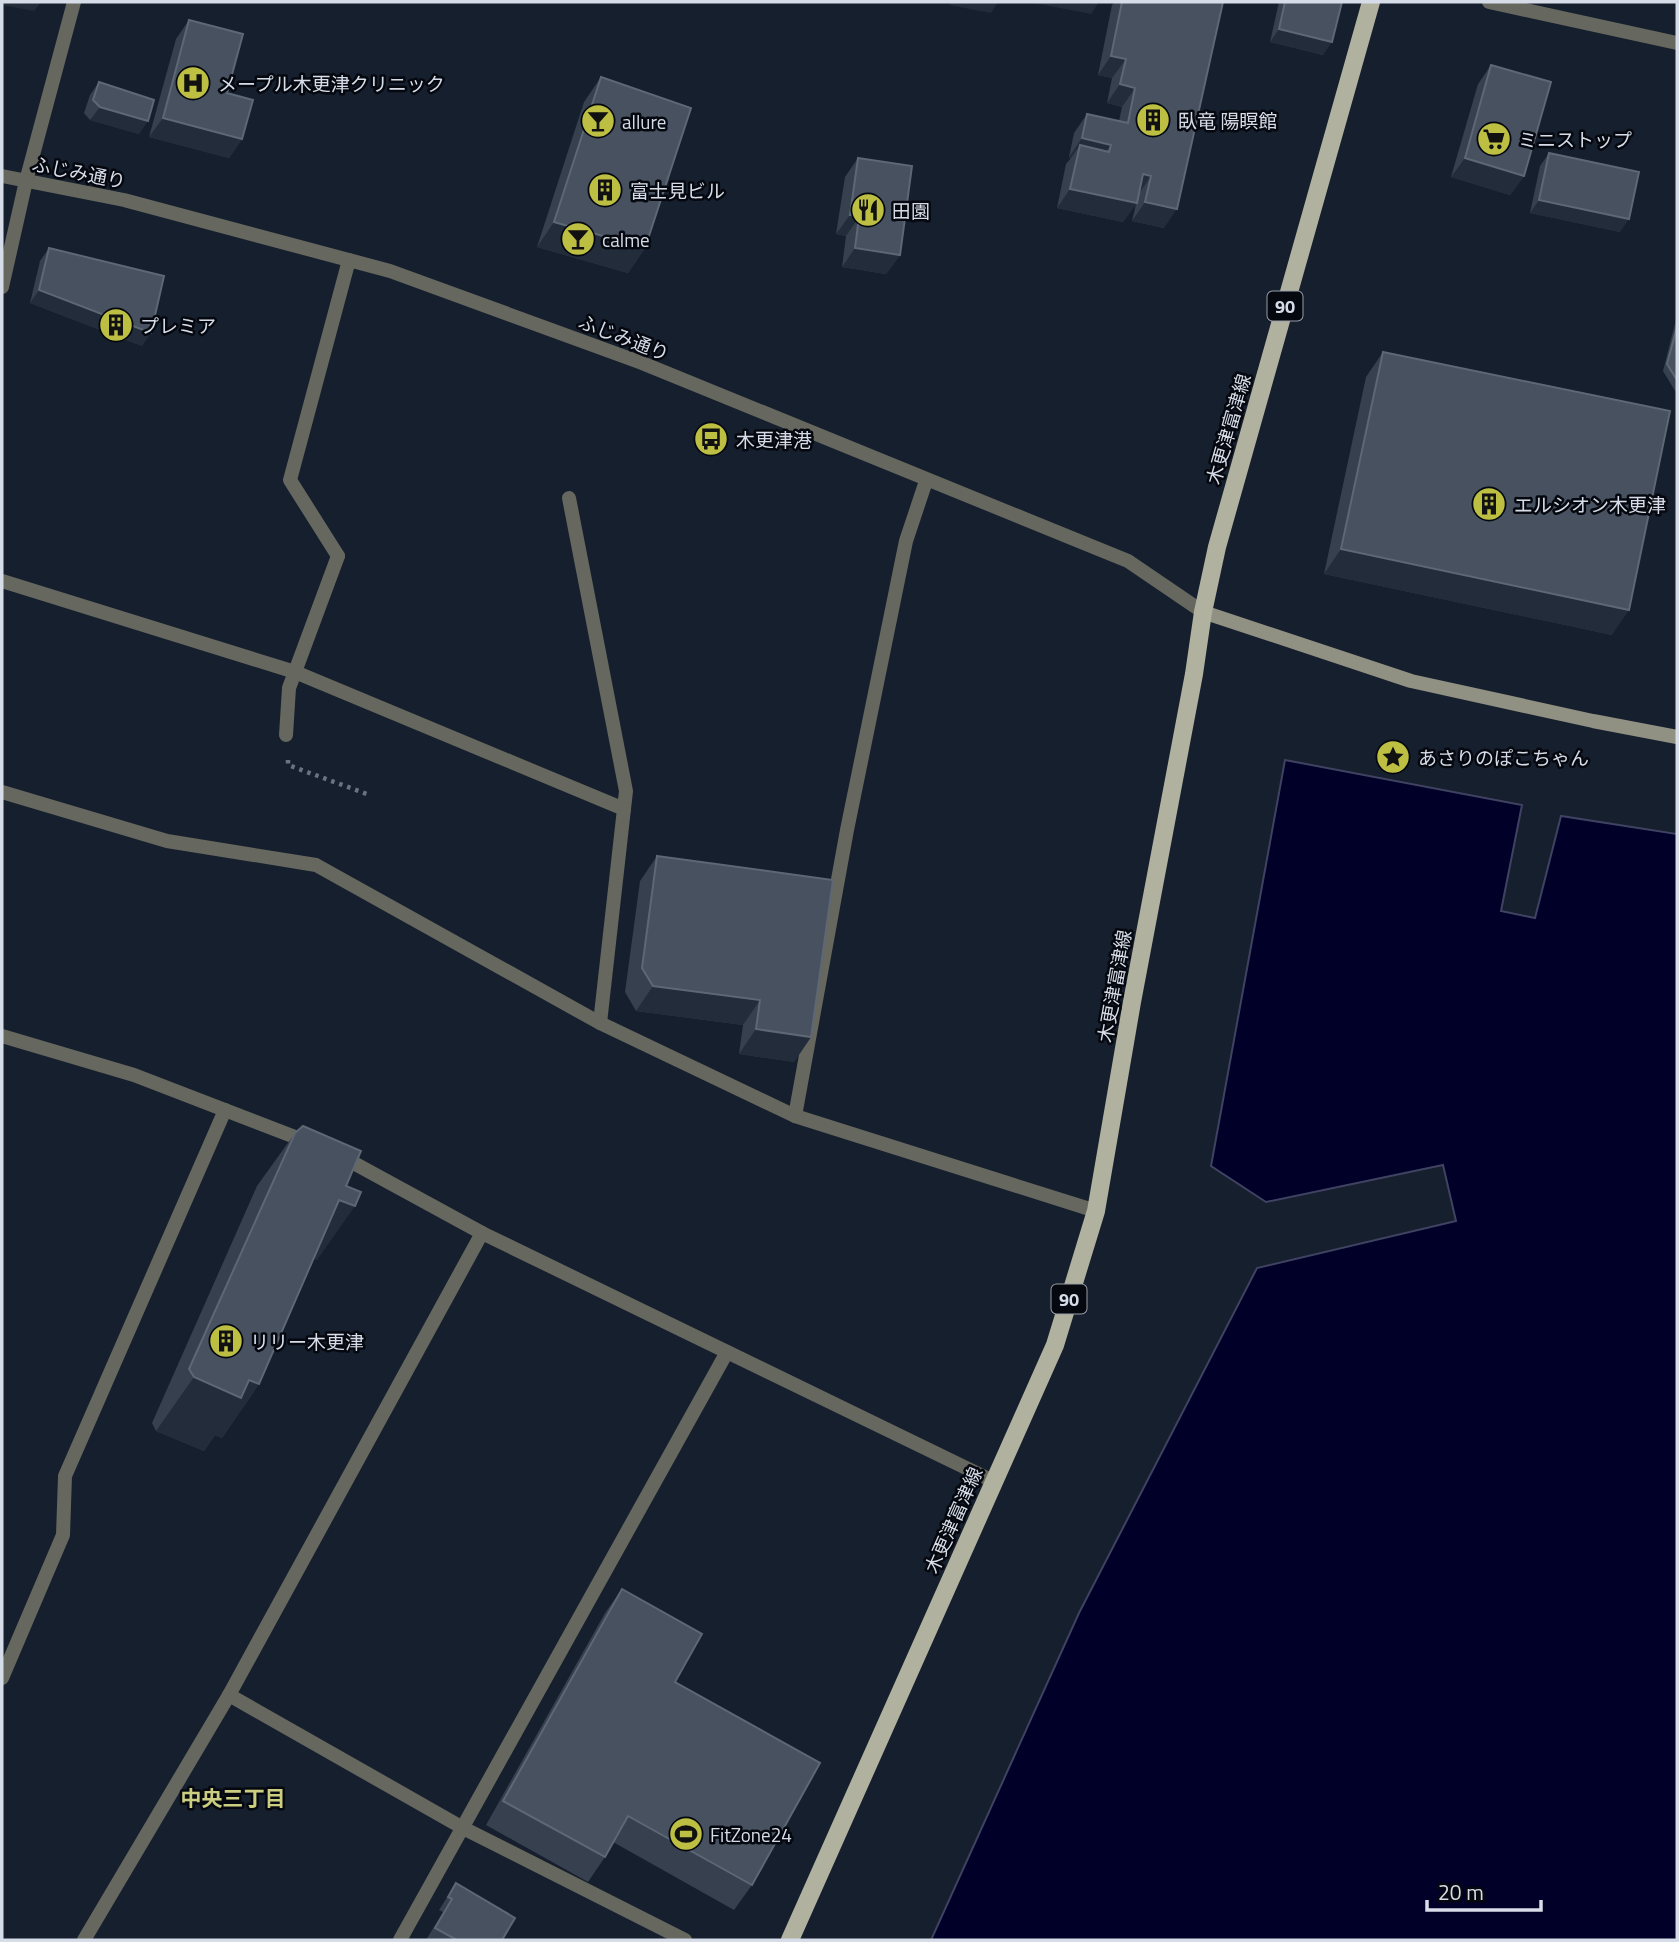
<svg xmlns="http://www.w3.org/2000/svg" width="1679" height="1942" viewBox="0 0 1679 1942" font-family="'Titillium Web','Noto Sans JP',sans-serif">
<rect width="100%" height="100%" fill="#161f2d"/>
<polygon fill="#000029" stroke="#404262" stroke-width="2" points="1285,760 1522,805 1501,911 1535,918 1561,816 1677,834 1677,1940 931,1940 1079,1613 1257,1268 1456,1221 1443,1165 1266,1202 1211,1166"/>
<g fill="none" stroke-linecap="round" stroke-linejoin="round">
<polyline stroke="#6b737f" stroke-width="4.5" stroke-dasharray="3.5 5" stroke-linecap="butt" points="288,760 288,765 367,794"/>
<g stroke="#66675e" stroke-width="14">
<polyline points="286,735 289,688 338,556"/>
<polyline points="2,1678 63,1535 65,1476 225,1110"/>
</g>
<g stroke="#66675e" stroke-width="14">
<polyline points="1489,2 1677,43"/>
<polyline points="26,181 74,2"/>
<polyline points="569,498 626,791 600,1023"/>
<polyline points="338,556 290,480 349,260"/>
<polyline points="2,581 295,672 624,809"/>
<polyline points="2,792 167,841 316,865 600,1023 795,1116 1096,1211"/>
<polyline points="795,1116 847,830 906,541 926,481"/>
<polyline points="229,1695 463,1828 685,1940"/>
<polyline points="84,1940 229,1695 482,1233"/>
<polyline points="400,1940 727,1352"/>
</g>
<g stroke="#66675e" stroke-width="14">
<polyline points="2,176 124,200 390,271 642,363 1128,561 1203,612"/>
<polyline points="2,287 26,181"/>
<polyline points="2,1036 134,1075 308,1142"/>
<polyline points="339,1155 482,1233 993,1481"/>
</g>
<polyline stroke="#909182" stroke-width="14" points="1203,612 1411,681 1593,721 1677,737"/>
<polyline stroke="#b0b19e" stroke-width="18" points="790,1940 1055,1345 1096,1211 1132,1002 1194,674 1203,612 1217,547 1371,2"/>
</g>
<g fill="#36404f">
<polygon points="1115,2 1223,2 1164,228 1132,221 1136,204 1123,222 1057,208 1066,164 1071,158 1069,157 1074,133 1087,114 1119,121 1122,107 1107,103 1112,78 1098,75 1112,5"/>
<polygon points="1279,2 1342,2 1323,55 1270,42"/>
<polygon points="189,20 227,93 242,139 229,158 149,137 176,39"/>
<polygon points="1491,65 1524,176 1510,195 1451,177 1478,84"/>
<polygon points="601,77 645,248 628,273 537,247 584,102"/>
<polygon points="99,82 139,134 90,120 84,113 90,95"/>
<polygon points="1549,153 1620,232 1530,213 1540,166"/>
<polygon points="858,158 900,255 886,274 842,267 846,236 836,234 845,177"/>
<polygon points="49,248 142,346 30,303 40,261"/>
<polygon points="1677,316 1677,394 1663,371"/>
<polygon points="1383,352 1612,635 1324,574 1366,377"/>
<polygon points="657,856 811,1037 794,1062 739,1054 743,1025 636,1011 625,992 640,881"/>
<polygon points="295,1133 346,1186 317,1260 314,1258 259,1384 222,1438 215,1435 204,1451 156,1431 152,1423 257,1186"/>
<polygon points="622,1589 675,1682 752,1885 734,1910 613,1842 605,1857 588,1882 486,1825 605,1613"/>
<polygon points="456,1883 502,1940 426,1940 443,1912 439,1910"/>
</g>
<g fill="#222c3a">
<polygon points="2,2 41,2 34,11 2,5"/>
<polygon points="952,2 998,2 991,13 949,5"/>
<polygon points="1029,2 1099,2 1091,14"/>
<polygon points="1279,29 1332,42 1323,55 1270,42"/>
<polygon points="1111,56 1126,59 1112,78 1098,75"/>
<polygon points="1120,84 1135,88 1122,107 1107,103"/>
<polygon points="100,107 148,121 139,134 90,120"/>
<polygon points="163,118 242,139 229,158 149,137"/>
<polygon points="1082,138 1111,145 1097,164 1080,145 1071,158 1069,157"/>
<polygon points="1465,158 1524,176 1510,195 1451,177"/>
<polygon points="1143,174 1151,176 1138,195"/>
<polygon points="1070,189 1137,203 1123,222 1057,208"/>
<polygon points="1539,200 1629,219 1620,232 1530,213"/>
<polygon points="1145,202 1177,209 1164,228 1132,221"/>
<polygon points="850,215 859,217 846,236 836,234"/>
<polygon points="554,222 645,248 628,273 537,247"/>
<polygon points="855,248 900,255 886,274 842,267"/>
<polygon points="39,290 151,333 142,346 30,303"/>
<polygon points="1341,549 1629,610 1612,635 1324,574"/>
<polygon points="653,986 760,1000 743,1025 636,1011"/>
<polygon points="756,1029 811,1037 794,1062 739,1054"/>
<polygon points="339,1200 355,1206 317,1260 302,1253"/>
<polygon points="194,1377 249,1380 259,1384 222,1438 215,1435 204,1451 156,1431"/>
</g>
<g fill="#47515f" stroke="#5e6774" stroke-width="2">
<polygon points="1122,2 1223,2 1177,209 1145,202 1151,176 1143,174 1137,203 1070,189 1080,145 1109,152 1111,145 1082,138 1087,114 1128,123 1135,88 1120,84 1126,59 1111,56"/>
<polygon points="1285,2 1342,2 1332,42 1279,29"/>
<polygon points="189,20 243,34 227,93 253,100 242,139 163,118"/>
<polygon points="1491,65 1551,82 1524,176 1465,158"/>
<polygon points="601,77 691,108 645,248 554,222"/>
<polygon points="99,82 154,100 148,121 100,107 93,100"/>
<polygon points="1549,153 1639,172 1629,219 1539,200"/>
<polygon points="858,158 912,166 900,255 855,248 859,217 850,215"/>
<polygon points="49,248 164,276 151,333 39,290"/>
<polygon points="1677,327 1677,380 1667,364"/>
<polygon points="1383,352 1670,411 1629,610 1341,549"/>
<polygon points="657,856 833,880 811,1037 756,1029 760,1000 653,986 642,968"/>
<polygon points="303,1126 361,1151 346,1186 361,1192 355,1206 339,1200 259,1384 249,1380 241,1398 194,1377 189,1369 295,1133"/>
<polygon points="622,1589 702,1634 675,1682 820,1763 752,1885 628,1816 605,1857 503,1801"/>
<polygon points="456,1883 515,1918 502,1940 457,1940 435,1928 452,1899 448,1897"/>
</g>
<defs>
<g id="hospital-disc" transform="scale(1.75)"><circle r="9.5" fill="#bdbf43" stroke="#05080f"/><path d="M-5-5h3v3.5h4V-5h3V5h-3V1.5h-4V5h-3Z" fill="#111"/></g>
<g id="building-disc" transform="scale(1.75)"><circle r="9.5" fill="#bdbf43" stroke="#05080f"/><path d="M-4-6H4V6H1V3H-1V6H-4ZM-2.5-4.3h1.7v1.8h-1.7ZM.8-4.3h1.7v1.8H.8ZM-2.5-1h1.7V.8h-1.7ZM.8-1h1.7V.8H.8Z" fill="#111"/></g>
<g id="bar-disc" transform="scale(1.75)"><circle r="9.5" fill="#bdbf43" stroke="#05080f"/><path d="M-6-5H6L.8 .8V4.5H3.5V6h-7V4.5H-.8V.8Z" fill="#111"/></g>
<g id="supermarket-disc" transform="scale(1.75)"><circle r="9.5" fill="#bdbf43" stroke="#05080f"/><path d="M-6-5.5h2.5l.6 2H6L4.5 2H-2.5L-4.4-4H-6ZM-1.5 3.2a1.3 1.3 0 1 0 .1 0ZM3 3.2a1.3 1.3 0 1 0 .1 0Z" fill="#111"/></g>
<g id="restaurant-disc" transform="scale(1.75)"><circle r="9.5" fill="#bdbf43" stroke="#05080f"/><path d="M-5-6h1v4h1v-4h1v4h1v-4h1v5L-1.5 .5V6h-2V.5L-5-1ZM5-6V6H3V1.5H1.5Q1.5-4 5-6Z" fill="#111"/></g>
<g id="bus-disc" transform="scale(1.75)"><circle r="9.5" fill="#bdbf43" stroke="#05080f"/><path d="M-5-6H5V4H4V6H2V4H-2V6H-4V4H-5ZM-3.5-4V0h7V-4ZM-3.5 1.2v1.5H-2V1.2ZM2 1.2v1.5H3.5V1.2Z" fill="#111"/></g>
<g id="sight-disc" transform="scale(1.75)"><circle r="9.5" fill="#bdbf43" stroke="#05080f"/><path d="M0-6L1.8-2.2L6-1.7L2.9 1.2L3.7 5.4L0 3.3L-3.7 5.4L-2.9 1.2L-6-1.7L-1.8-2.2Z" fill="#111"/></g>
<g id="stadium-disc" transform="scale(1.75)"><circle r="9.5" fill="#bdbf43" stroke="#05080f"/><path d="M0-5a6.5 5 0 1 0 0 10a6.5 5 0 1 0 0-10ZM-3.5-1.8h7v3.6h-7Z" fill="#111"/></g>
</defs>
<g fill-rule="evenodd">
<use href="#hospital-disc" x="193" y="83"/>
<use href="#building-disc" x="1153" y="120"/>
<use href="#bar-disc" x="598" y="121"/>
<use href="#supermarket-disc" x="1494" y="139"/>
<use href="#building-disc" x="605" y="190"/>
<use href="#restaurant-disc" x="868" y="210"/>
<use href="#bar-disc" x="578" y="239"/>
<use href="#building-disc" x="116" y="325"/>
<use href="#bus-disc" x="711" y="439"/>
<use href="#building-disc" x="1489" y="504"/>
<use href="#sight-disc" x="1393" y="757"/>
<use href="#building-disc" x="226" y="1341"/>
<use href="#stadium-disc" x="686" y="1834"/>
</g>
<g text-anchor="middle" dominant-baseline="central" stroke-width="5" stroke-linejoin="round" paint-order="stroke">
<g fill="#05080f" stroke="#989da7" stroke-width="2">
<rect x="1267.5" y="291.5" width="35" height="29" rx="5"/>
<rect x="1051.5" y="1284.5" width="35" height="29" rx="5"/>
</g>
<g font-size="18" font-weight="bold" fill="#d7dde8">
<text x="1285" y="306">90</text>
<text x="1069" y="1299">90</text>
</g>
<g font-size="19" fill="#d7dde8" stroke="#05080f" text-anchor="start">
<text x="218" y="83">メープル木更津クリニック</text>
<text x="1178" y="120">臥竜 陽瞑館</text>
<text x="622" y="121">allure</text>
<text x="1518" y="139">ミニストップ</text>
<text x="630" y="190">富士見ビル</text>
<text x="892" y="210">田園</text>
<text x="602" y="239">calme</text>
<text x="140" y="325">プレミア</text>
<text x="736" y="439">木更津港</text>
<text x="1514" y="504">エルシオン木更津</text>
<text x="1418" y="757">あさりのぽこちゃん</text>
<text x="250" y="1341">リリー木更津</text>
<text x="710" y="1834">FitZone24</text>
</g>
<g font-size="19" fill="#d7dde8" stroke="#05080f">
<text transform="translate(79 172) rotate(11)">ふじみ通り</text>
<text transform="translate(624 337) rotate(21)">ふじみ通り</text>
<text transform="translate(1228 429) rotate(-74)">木更津富津線</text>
<text transform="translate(1114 986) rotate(-80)">木更津富津線</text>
<text transform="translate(953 1520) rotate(-66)">木更津富津線</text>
</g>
<g font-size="21" font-weight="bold" fill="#cbce80" stroke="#05080f">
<text x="233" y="1798">中央三丁目</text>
</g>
</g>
<rect width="1679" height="1942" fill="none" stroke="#d7dde8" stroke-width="7"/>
<path d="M1427 1900v10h114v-10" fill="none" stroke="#d7dde8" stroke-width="3.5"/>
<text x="1438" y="1900" font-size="21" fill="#d7dde8" stroke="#05080f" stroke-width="5" paint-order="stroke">20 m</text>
</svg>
